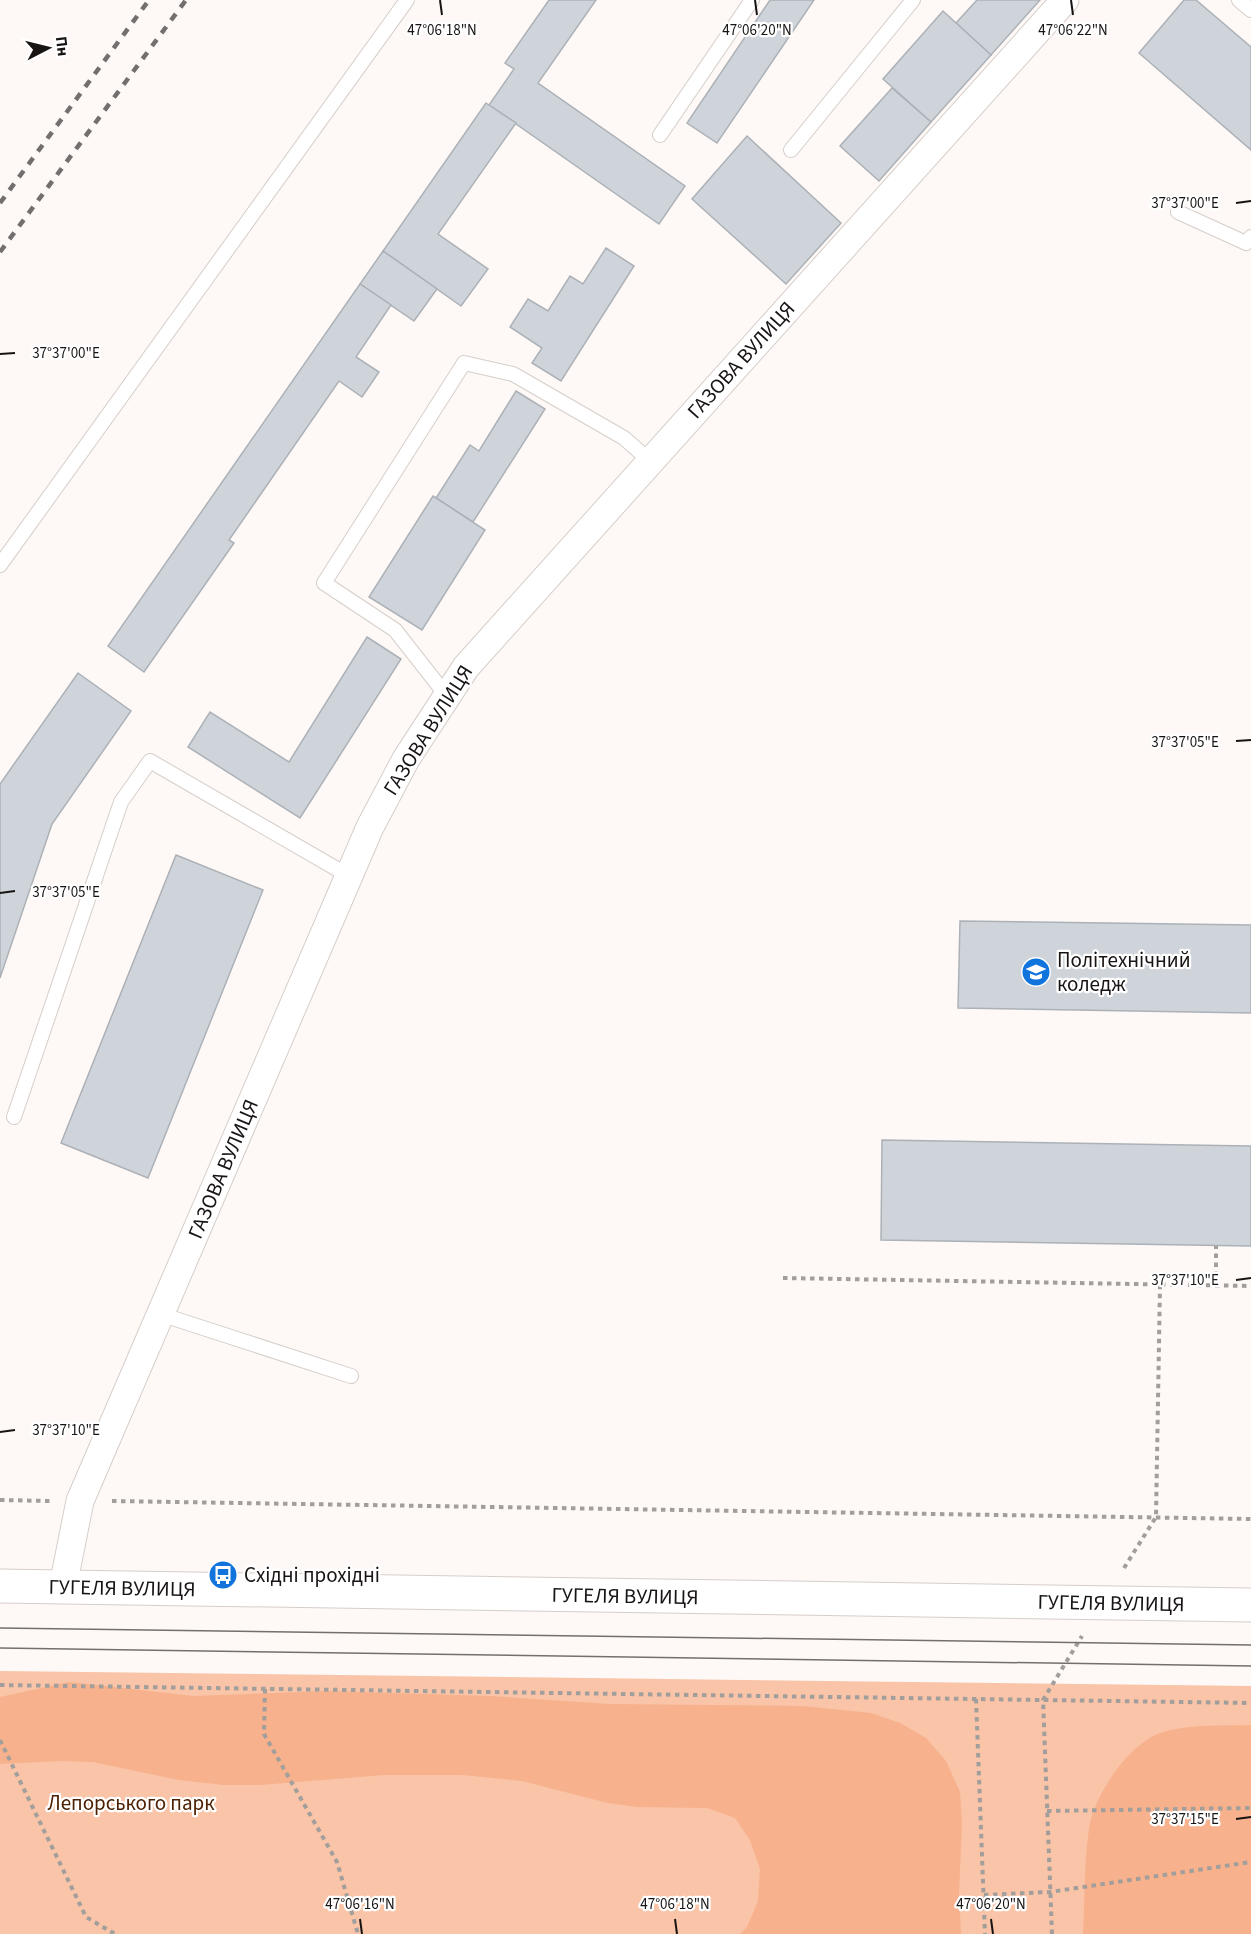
<svg xmlns="http://www.w3.org/2000/svg" width="1251" height="1934" viewBox="0 0 1251 1934" font-family="'Source Sans 3',sans-serif">
<rect width="100%" height="100%" fill="#fef9f6"/>
<polygon fill="#f9c4a7" points="0,1671 1251,1686 1251,1934 0,1934"/>
<g fill="#f7b18c">
<polygon points="69,1682 194,1696 326,1691 490,1696 609,1704 803,1706 871,1713 900,1723 926,1738 946,1761 960,1792 962,1823 959,1894 961,1934 740,1934 747,1927 758,1901 760,1869 750,1840 735,1818 707,1808 637,1807 608,1803 522,1781 463,1775 384,1775 260,1785 224,1785 179,1780 93,1762 60,1761 0,1764 0,1697"/>
<path d="M1251,1725V1934H1083C1085,1899 1084,1863 1089,1829C1094,1795 1128,1745 1160,1733C1188,1724 1222,1726 1251,1725Z"/>
</g>
<g fill="#cfd4db" stroke="#acb1b7" stroke-width="1.5">
<polygon points="549,0 596,0 538,83 685,186 659,224 489,105 514,69 505,63"/>
<polygon points="770,0 814,0 717,143 687,123"/>
<polygon points="977,0 1040,0 991,55 956,23"/>
<polygon points="1184,0 1196,0 1251,47 1251,150 1139,53"/>
<polygon points="943,11 991,55 931,122 883,79"/>
<polygon points="892,88 931,122 879,181 840,146"/>
<polygon points="486,103 516,123 438,234 488,269 461,306 383,251"/>
<polygon points="747,136 841,223 786,284 692,199"/>
<polygon points="606,248 634,266 561,381 532,363 542,348 510,327 528,299 548,311 570,276 583,284"/>
<polygon points="383,251 437,289 414,321 360,284"/>
<polygon points="360,284 391,305 356,357 379,372 362,397 339,381 229,540 234,543 144,672 108,646"/>
<polygon points="516,391 545,409 473,522 436,498 470,445 479,451"/>
<polygon points="433,496 485,530 422,630 369,597"/>
<polygon points="367,637 401,659 300,818 188,747 210,712 289,762"/>
<polygon points="78,673 131,711 52,824 0,978 0,784"/>
<polygon points="176,855 263,890 148,1178 61,1143"/>
<polygon points="960,921 1251,925 1251,1013 958,1008"/>
<polygon points="882,1140 1251,1146 1251,1246 881,1240"/>
</g>
<g fill="none" stroke-linecap="round" stroke-linejoin="round">
<g stroke="#d6cec9" stroke-width="16">
<g id="service">
<polyline points="1239,0 1251,10"/>
<polyline points="660,135 752,0"/>
<polyline points="791,150 913,0"/>
<polyline points="1178,212 1246,243 1251,237"/>
<polyline points="0,565 407,0"/>
<polyline points="446,695 395,630 324,583 464,363 513,374 624,438 650,461"/>
<polyline points="14,1117 121,802 150,761 349,876"/>
<polyline points="160,1314 351,1376"/>
</g>
</g>
<g stroke="#d6cec9" stroke-width="29">
<polyline id="minor" points="63,1586 80,1501 370,827 406,759 466,667 1065,0"/>
</g>
<g stroke="#d6cec9" stroke-width="35">
<polyline id="tertiary" points="0,1586 1251,1605"/>
</g>
<g stroke="#a29e9b" stroke-width="4" stroke-dasharray="4.5 4.5" stroke-linecap="butt">
<polyline points="783,1278 1251,1286"/>
<polyline points="1216,1285 1216,1246"/>
<polyline points="0,1500 50,1501"/>
<polyline points="112,1501 1251,1519"/>
<polyline points="1124,1568 1156,1517 1160,1284"/>
<polyline points="0,1685 1251,1703"/>
<polyline points="265,1689 264,1734 337,1862 358,1934"/>
<polyline points="976,1699 985,1934"/>
<polyline points="0,1740 86,1917 115,1934"/>
<polyline points="1047,1811 1251,1808"/>
<polyline points="984,1895 1050,1892 1251,1862"/>
<polyline points="1052,1934 1043,1700 1082,1636"/>
</g>
<use href="#service" stroke="#fff" stroke-width="14"/>
<use href="#minor" stroke="#fff" stroke-width="27"/>
<use href="#tertiary" stroke="#fff" stroke-width="33"/>
<g stroke="#736f6e" stroke-width="1.5">
<polyline points="0,1628 1251,1645"/>
<polyline points="0,1648 1251,1666"/>
</g>
<g stroke="#736f6e" stroke-width="4.5" stroke-dasharray="8 8" stroke-linecap="butt">
<polyline points="0,203 149,0"/>
<polyline points="0,252 186,0"/>
</g>
</g>
<path fill="none" stroke="#171413" stroke-width="2" d="M440,0L442,15M755,0L757,15M1071,0L1073,15M1236,203L1251,201M0,354L15,353M1236,741L1251,740M0,893L15,891M1236,1280L1251,1278M0,1432L15,1430M1236,1819L1251,1817M360,1919L362,1934M675,1919L677,1934M991,1919L993,1934"/>
<defs>
<g id="university-disc" transform="scale(1.5)"><circle r="9.5" fill="#1173dc" stroke="#fff"/><path d="M0-5L7-2L0 1L-7-2ZM-4 1L0 2.5L4 1V4Q0 6-4 4Z" fill="#fff"/></g>
<g id="bus-disc" transform="scale(1.5)"><circle r="9.5" fill="#1173dc" stroke="#fff"/><path d="M-5-6H5V4H4V6H2V4H-2V6H-4V4H-5ZM-3.5-4V0h7V-4ZM-3.5 1.2v1.5H-2V1.2ZM2 1.2v1.5H3.5V1.2Z" fill="#fff"/></g>
</defs>
<g fill-rule="evenodd">
<use href="#university-disc" x="1036" y="972"/>
<use href="#bus-disc" x="223" y="1575"/>
</g>
<g text-anchor="middle" dominant-baseline="central" stroke-width="4.5" stroke-linejoin="round" paint-order="stroke">
<g font-size="21" fill="#171413" stroke="#fff">
<text transform="translate(741 360) rotate(-48)">ГАЗОВА ВУЛИЦЯ</text>
<text transform="translate(428 730) rotate(-58)">ГАЗОВА ВУЛИЦЯ</text>
<text transform="translate(223 1169) rotate(-67)">ГАЗОВА ВУЛИЦЯ</text>
<text transform="translate(122 1588) rotate(1)">ГУГЕЛЯ ВУЛИЦЯ</text>
<text transform="translate(625 1596) rotate(1)">ГУГЕЛЯ ВУЛИЦЯ</text>
<text transform="translate(1111 1603) rotate(1)">ГУГЕЛЯ ВУЛИЦЯ</text>
</g>
<g font-size="21" fill="#171413" stroke="#fff" text-anchor="start">
<text x="1057" y="960">Політехнічний<tspan x="1057" dy="24">коледж</tspan></text>
<text x="244" y="1575">Східні прохідні</text>
</g>
<g font-size="21" fill="#4b2003" stroke="#fff">
<text x="131" y="1803">Лепорського парк</text>
</g>
</g>
<g font-size="15" text-anchor="middle" fill="#171413" stroke="#fff" stroke-width="4.5" stroke-linejoin="round" paint-order="stroke">
<text x="442" y="35">47°06'18"N</text>
<text x="757" y="35">47°06'20"N</text>
<text x="1073" y="35">47°06'22"N</text>
<text x="1185" y="208">37°37'00"E</text>
<text x="66" y="358">37°37'00"E</text>
<text x="1185" y="747">37°37'05"E</text>
<text x="66" y="897">37°37'05"E</text>
<text x="1185" y="1285">37°37'10"E</text>
<text x="66" y="1435">37°37'10"E</text>
<text x="1185" y="1824">37°37'15"E</text>
<text x="360" y="1909">47°06'16"N</text>
<text x="675" y="1909">47°06'18"N</text>
<text x="991" y="1909">47°06'20"N</text>
</g>
<g transform="translate(48 48) rotate(83)" stroke="#ffffff" stroke-width="4.5" paint-order="stroke">
<path d="M0-4.5L10 22L0 15L-10 22Z" fill="#171413"/>
<text y="-9" font-size="16" font-weight="bold" text-anchor="middle" fill="#171413">Пн</text>
</g>
</svg>
